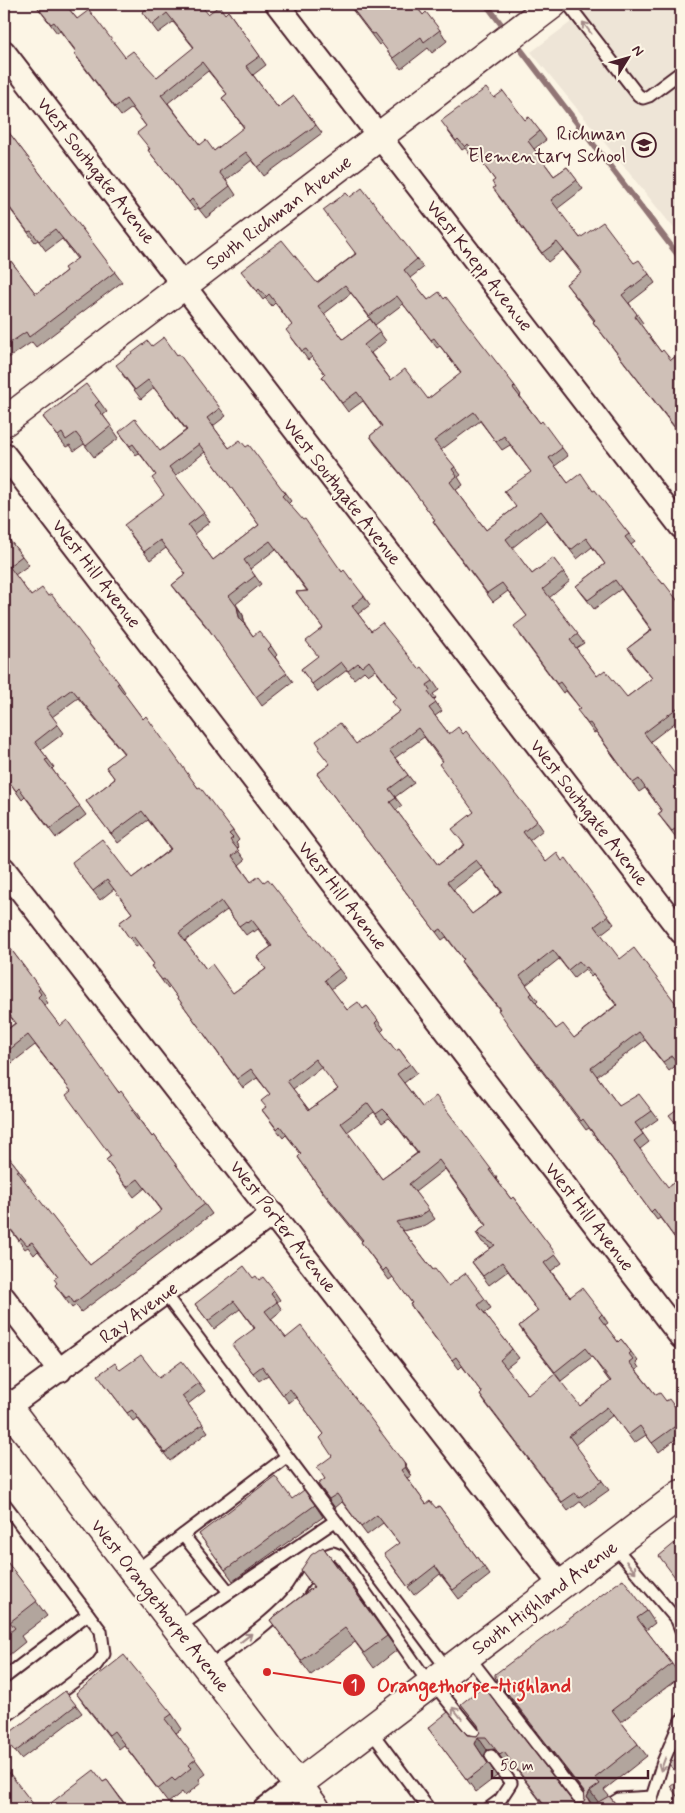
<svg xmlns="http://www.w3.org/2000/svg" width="685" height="1813" viewBox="0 0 685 1813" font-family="Mynerve,sans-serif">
<rect width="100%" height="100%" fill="#fcf5e5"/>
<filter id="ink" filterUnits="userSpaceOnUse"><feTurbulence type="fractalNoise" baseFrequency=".02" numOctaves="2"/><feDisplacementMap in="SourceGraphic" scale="10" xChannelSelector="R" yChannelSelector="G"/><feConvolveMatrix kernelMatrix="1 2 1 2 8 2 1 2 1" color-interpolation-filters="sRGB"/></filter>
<g filter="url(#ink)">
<polygon fill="#eee5d7" points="595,4 681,4 681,237 531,52"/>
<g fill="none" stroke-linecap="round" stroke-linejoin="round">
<g stroke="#917474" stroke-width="6">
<polyline points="486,4 507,32"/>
<polyline points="515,42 681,259"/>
</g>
<g stroke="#4a1f2b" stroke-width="15">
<g id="service">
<polyline points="568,4 638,95 643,98 649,96 681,72"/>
<polyline points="165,1294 448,1670"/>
<polyline points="4,1503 101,1631 104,1654 96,1665 4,1734"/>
<polyline points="183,1535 229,1592"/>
<polyline points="614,1546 677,1620 681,1630"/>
<polyline points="134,1572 286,1457"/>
<polyline points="177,1628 335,1521"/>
<polyline points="468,1656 587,1809"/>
<path d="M207,1668C237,1645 274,1622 297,1592C308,1577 312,1559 333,1553L338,1555L344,1562L430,1685"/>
<polyline points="4,1678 88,1614"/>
<polyline points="433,1683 481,1742"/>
<polyline points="370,1730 429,1809"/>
<polyline points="488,1809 500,1800 511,1783 491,1756"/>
<polyline points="603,1809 619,1799 652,1797"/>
<polyline points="652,1809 650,1804 663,1762 681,1720"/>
</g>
</g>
<g stroke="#4a1f2b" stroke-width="26">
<g id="minor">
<polyline points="277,4 681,527"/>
<polyline points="4,52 681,932"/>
<polyline points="4,454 681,1337"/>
<polyline points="4,869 561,1586"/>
<polyline points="4,1298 60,1371"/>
<polyline points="4,1410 273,1214"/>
<polyline points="265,1809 297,1785"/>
</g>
</g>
<g stroke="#4a1f2b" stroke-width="31">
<g id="tertiary">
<polyline points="4,422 553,4"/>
<polyline points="297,1785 681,1494"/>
</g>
</g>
<g stroke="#4a1f2b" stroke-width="31">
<polyline id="primary" points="4,1402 316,1809"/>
</g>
<use href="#service" stroke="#fcf5e5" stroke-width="11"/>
<use href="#minor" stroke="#fcf5e5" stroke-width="22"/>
<use href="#tertiary" stroke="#fcf5e5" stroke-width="28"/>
<use href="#primary" stroke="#fcf5e5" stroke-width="28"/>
</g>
<g fill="#b2a59d" stroke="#4a1f2b" fill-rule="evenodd">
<path d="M35,4H65L77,19L125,57L157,77L194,48L173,22L158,33L142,12L208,14H225L228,11L266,65L253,75L278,108L294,96L322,133L264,176L252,160L226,180L236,195L206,218L198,208L195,210L148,150L149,149L146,126L132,108L121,116L80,62L74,53L76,52L60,31L57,33ZM208,71L227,94L222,98L244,128L214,151L200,145L168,103Z"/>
<polygon points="348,4 414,4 423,15 440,30 447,41 432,53 428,48 401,69 382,43 379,45"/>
<polygon points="494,98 525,120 529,117 546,140 534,149 554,176 567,167 583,189 557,209 580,238 634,263 649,274 655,283 629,303 643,323 641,325 661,352 671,360 681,352 681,436 599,330 593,322 594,321 566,284 581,273 563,250 548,262 499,197 495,187 495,180 475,153 471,156 465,148 462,150 447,130"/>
<polygon points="4,126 122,282 36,347 32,342 4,361 4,252 36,294 66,271 77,259 62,239 46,251 38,240 35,242 4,201"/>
<path d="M350,197L417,259L423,268L410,278L428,300L515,386L521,395L520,396L540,423L562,448L568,456L555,466L568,483L593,491L629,534L635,542L631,545L646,564L681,605V718L651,741L681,838L678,840L658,814L662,811L645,788L639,792L596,732L594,733L583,718L580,708L566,691L563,693L520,635L527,616L508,591L493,602L439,530L433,521L435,520L411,487L376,445L370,436L382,427L363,401L348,412L322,377L325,374L312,357L308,360L292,338V325L275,303L272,306L265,298L263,300L247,279L317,283L355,254ZM351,293L375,325L403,304L437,348L440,346L461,374L428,399L391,380L371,353L386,341L370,319L343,339L324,314ZM480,421L502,450L510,445L531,472L516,507L486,530L456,490L463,485L458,477L461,475L441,450ZM547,520L577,559L592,547L605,564L576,586L594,609L621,589L651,630L628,648L634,657L652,678L627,697L597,676L576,648L584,643L549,598L570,581L553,558L532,574L512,548Z"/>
<path d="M152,346L177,355L226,416L213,426L229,448L246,447L285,493L291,501L288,504L342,572L364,596L370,605L358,614L371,631L419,669L433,681L439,690L433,694L436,698L434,700L442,711L435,716L449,734H463L537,821L543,830L529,841L546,862L562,861L608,916L614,924L601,934L678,1064L669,1071L645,1040L597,1076L619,1106L652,1111L658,1119L641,1131L649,1142L640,1149L680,1245L660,1218L657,1220L589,1128L586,1130L522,1045L499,1009L467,970L461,961L463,959L446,937L442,940L317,774L400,711L397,698L375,670L368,675L364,671L354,679L347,670L318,692L301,669L318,657L323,628L296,592L307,591L276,549L250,569L261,584L236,604L243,615L245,624L253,636L271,646L277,655L275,657L293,682L262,706L214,636L178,593L172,585L186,574L166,548L150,560L130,534L164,495L156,475L139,453L136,455L119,432L160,451L186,430L154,388L141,399L122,374ZM205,452L259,525L213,560L194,534L210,522L175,476ZM424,737L442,762L474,812L464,845L438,865L396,810L402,806L395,797L414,783L395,758ZM482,868L501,892L472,914L453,890ZM559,959L574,978L585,969L591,977L593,975L616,1005L574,1038L556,1029L536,1003L538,1001L526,985Z"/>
<polygon points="99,401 107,412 103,415 119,438 94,457 84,444 74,451 70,445 66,447 43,417"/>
<path d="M4,533L29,565L15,575L31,596L119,683L125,692L123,693L143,719L198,788L233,831L239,840L236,843L239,847L237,849L245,860L239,865L251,882H264L339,969L346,978L331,989L347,1010L363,1009L367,1006L384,1029L381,1032L396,1051L399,1049L417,1073L404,1083L422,1107L491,1169L497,1178L496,1179L511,1199L513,1197L562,1263L551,1271L570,1297L602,1314L608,1323L605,1325L618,1342L621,1339L638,1361L636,1363L639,1368L636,1370L656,1395L666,1401L681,1415V1435L659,1452L646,1435L634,1443L613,1415L575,1445L609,1490L585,1507L581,1501L568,1511L486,1404L480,1395L482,1393L462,1366L459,1369L416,1313L410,1304L412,1303L393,1277L389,1280L361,1242L362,1241L323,1193L298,1157L301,1154L286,1135L283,1138L262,1110L266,1108L270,1094L257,1078L243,1088L170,987L168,989L158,975L151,966L154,964L139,945L136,947L119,923L132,913L114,889L100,900L75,868L132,878L170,849L148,820L118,843L86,801L115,779L106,767L124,754L78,698L52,717L64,733L41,750L54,767L52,769L86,815L56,838L25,797L22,800L4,774ZM227,910L246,935L253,930L254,932L258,929L271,947L257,957L266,969L233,993L206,969L185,941ZM322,1067L338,1089L309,1110L293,1089ZM374,1112L382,1123L389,1118L395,1124L417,1153L382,1179L347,1132ZM445,1169L486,1226L476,1233L482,1242L491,1248L472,1262L489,1285L508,1271L538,1311L519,1326L525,1335L561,1381L592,1357L610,1382L580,1406L528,1395L506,1368L519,1358L484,1313L491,1308L485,1299L448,1286L433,1270L403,1231L426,1225L435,1219L415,1192Z"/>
<polygon points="7,944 47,998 45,999 48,1003 44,1006 60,1026 134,1109 140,1118 139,1119 152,1137 154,1135 212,1214 81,1312 76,1305 72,1308 55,1285 57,1284 58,1276 38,1251 34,1255 28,1247 25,1249 4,1221 5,1218 4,1216 4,1159 8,1156 26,1179 24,1181 90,1265 162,1211 145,1188 134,1197 106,1160 111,1156 71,1091 35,1045 8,1066 4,1060 4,1032 15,1023 4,1008 4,947"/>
<polygon points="253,1278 259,1280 274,1291 280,1300 277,1302 282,1310 271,1319 286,1338 404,1463 409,1471 411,1476 407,1478 426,1504 436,1508 439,1506 490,1575 459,1599 440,1574 414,1595 390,1563 399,1543 383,1523 367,1535 342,1502 335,1508 318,1484 325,1479 332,1456 324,1434 296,1397 289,1403 268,1375 259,1381 238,1353 254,1328 240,1309 214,1329 195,1304"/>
<polygon points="120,1370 159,1378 199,1383 205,1391 188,1404 208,1432 170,1461 137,1418 133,1421 104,1383"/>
<polygon points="292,1499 315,1505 323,1517 233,1581 199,1534"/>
<polygon points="323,1547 397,1650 374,1668 355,1642 311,1675 270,1620 313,1587 301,1570"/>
<polygon points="4,1558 47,1616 21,1636 25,1642 4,1659"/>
<polygon points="647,1611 655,1623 646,1630 681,1676 621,1722 647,1756 604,1790 620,1809 544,1806 512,1764 509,1767 494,1749 487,1750 484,1756 497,1776 476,1792 428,1728 477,1736 480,1732 479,1727 461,1704 572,1801 576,1804 583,1803 585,1799 585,1794 504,1690 495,1677"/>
<polygon points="76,1693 172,1714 182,1729 176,1733 206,1774 199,1779 201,1783 185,1796 182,1792 168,1803 124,1745 119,1749 86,1707"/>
<polygon points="76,1705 82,1713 21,1759 4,1737"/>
<polygon points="107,1780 129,1809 43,1809 103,1782"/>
</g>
<g fill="#918680" stroke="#4a1f2b">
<polygon points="237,607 243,615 245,625 239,617"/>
<polygon points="404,1463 409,1471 411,1476 405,1467"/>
<polygon points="478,1737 487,1750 484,1756 497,1776 475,1744"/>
<polygon points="590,1791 599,1803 595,1809 587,1797"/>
</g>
<g fill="#cfc0b7" stroke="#4a1f2b" fill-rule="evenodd">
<path d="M35,4H65L77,19L89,10L125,57L133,51L157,77L194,47L167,13L152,25L142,12L153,4H200L208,14L219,6L225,14L228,11L260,56L246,66L278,108L294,96L316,125L258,167L246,152L219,172L230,186L200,209L192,199L189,202L148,150L150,149L137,133L146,126L126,99L115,107L74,53L76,51L54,22L51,24ZM202,62L227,94L222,98L244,127L214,151L206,140L200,145L161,95Z"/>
<polygon points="349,4 414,4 423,15 426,12 440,30 424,42 421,37 393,58 374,33 372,34"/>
<polygon points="486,88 494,98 503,91 525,120 529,117 540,131 528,141 554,176 567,167 577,180 551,200 580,238 603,222 634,263 639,260 649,274 622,295 637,314 635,317 661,352 663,350 671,360 681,352 681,435 593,322 595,320 566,284 582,272 557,242 542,253 493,188 495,187 492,182 495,180 468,144 465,147 458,139 456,141 441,121"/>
<polygon points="4,126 115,272 29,337 26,332 4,347 4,252 36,294 66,271 64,268 78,258 55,229 39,241 31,231 28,232 4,200"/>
<path d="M362,188L417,259L404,270L428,300L439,292L444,299L446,297L515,386L513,388L540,423L542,421L562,448L549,458L568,483L581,473L593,491L595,490L629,534L625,537L646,564L663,584L664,583L681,605V705L644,733L681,782V838L675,829L672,831L658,814L662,811L639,779L633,783L590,723L588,724L577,710L580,708L560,682L557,684L514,626L527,616L502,583L487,593L433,521L435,520L405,479L370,436L382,426L357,392L342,403L322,377L325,374L306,349L302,351L286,330L292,325L269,294L266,297L259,289L257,291L241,271L282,240L317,283L356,254L323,210L346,193L350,197ZM345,285L369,316L397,296L431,340L434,338L461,373L428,399L405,369L391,380L364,345L380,332L370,319L343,339L318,306ZM474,412L496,442L504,436L531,472L504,491L516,507L486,530L450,482L457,476L452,469L455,467L434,441ZM541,511L571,550L586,538L605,564L576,586L588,600L615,580L652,630L628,648L652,678L627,697L605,670L597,676L570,640L578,634L543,589L564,572L553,558L532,574L506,539Z"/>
<path d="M164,337L177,355L179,354L220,408L207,418L229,448L240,440L246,447L249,445L285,493L282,496L303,520L305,519L342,572L344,570L364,596L352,606L371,631L382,623L419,669L422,667L433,681L427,685L430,690L428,692L436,703L429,708L449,734L458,727L463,734L466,731L537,821L523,832L546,862L557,853L562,861L566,858L608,916L595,926L620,959L634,948L681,1010V1068L672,1056L663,1062L639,1032L591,1068L619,1106L639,1094L652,1111L635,1123L643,1134L634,1141L668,1187L681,1177V1252L677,1247L680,1245L654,1209L651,1212L583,1119L581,1121L516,1036L498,1010L500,1009L461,961L463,959L441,929L436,932L317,774L330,764L318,749L320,747L316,741L340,723L356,744L400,711L392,702L397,698L369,661L362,667L358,663L348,671L341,662L312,684L301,669L318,656L306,641L323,628L296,592L308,591L270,541L244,560L255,576L229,596L237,607L239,617L253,636L259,631L271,646L268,649L287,673L256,697L208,628L172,585L186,574L160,540L144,552L124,525L164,495L152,478L156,475L133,444L130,446L119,432L135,419L160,451L187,430L148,380L135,390L116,365L148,341L152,346ZM199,444L259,525L213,560L188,525L204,513L169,467ZM418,728L443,761L439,764L474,812L452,829L465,845L438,865L390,802L396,798L389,789L408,775L389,750ZM476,860L502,892L472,914L447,882ZM553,950L568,970L579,961L585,968L587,967L617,1005L574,1038L563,1024L556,1029L530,995L532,993L520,976Z"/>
<polygon points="86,384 99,401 95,405 111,426 86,446 76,433 66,440 62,433 58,436 43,417"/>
<path d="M4,533L22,556L9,566L31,596L42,588L48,596L51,594L119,683L117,684L143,719L146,716L198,788L200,787L233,831L229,834L233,838L230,840L239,851L232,856L251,882L259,876L264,882L268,879L339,969L325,980L347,1010L358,1002L363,1009L367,1006L378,1020L375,1023L396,1051L399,1049L410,1064L397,1074L422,1107L436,1096L491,1169L489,1170L511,1199L513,1197L556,1254L544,1263L570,1297L582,1288L602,1314L599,1317L618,1342L621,1339L631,1352L629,1354L633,1359L629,1362L656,1395L660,1393L666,1401L669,1399L681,1415V1422L652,1443L640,1426L628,1435L607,1407L569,1436L602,1481L579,1498L575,1493L562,1502L480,1395L482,1393L456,1357L452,1360L410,1304L412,1303L386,1268L383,1271L361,1242L363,1240L317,1184L298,1157L301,1154L280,1126L277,1129L262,1110L266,1107L261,1101L270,1094L251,1069L237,1079L164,979L162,980L151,966L154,964L133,936L130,939L119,923L132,913L107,880L93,891L75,868L72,862L102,839L132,878L171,849L142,811L111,834L86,801L115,779L106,767L124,753L72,689L46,708L58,724L35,742L48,759L45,760L80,806L50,829L19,788L16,791L4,774ZM221,901L239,926L246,921L248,923L252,920L272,946L257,957L266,969L233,993L212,964L206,969L179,933ZM315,1059L338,1089L309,1110L287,1081ZM368,1103L376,1114L383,1109L389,1115L418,1153L382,1179L341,1123ZM439,1160L487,1225L476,1233L495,1245L472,1262L483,1276L502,1262L538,1311L519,1326L555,1372L585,1348L611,1381L580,1406L555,1374L528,1395L500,1360L512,1349L478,1305L485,1299L466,1273L448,1286L435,1269L433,1270L396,1222L420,1216L429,1210L409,1184Z"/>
<polygon points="7,944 40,988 38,990 41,994 38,997 60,1026 67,1020 119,1093 121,1091 134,1109 132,1110 152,1137 154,1135 205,1204 74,1303 69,1296 66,1298 55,1285 57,1283 54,1279 58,1276 32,1242 27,1245 21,1238 19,1240 4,1220 4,1219 5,1218 4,1215 4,1159 8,1156 19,1170 17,1171 90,1265 162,1210 138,1179 127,1187 106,1160 111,1156 66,1095 71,1091 28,1035 4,1054 4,1032 16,1023 4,1008 4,947"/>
<polygon points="681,1106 681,1130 669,1115"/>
<polygon points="244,1266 253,1278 256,1276 259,1280 263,1277 274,1291 271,1294 277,1302 265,1311 286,1338 301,1326 404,1463 405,1467 401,1470 426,1504 430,1501 436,1508 439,1506 484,1567 453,1590 435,1566 408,1587 384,1554 399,1543 377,1515 361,1527 337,1494 329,1499 318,1484 325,1479 317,1467 332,1456 320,1438 324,1434 290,1389 283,1395 262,1366 253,1373 232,1345 255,1328 234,1301 208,1321 195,1304"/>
<polygon points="141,1355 159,1378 182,1361 199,1383 182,1396 203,1424 165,1453 132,1410 127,1413 98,1375 115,1363 120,1370"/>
<polygon points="275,1476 292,1499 304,1490 315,1505 225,1570 199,1534"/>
<polygon points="681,1538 681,1585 659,1556"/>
<polygon points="323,1547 387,1636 364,1653 345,1628 301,1661 270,1620 314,1587 301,1570 311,1555"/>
<polygon points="4,1558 37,1601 10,1622 15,1628 4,1637"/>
<polygon points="623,1579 647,1611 637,1618 672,1664 612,1710 638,1744 595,1778 600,1784 590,1791 587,1797 590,1803 595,1804 609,1796 620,1809 540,1809 545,1806 504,1752 500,1755 486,1737 478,1737 475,1744 488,1764 467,1780 428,1728 448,1712 467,1735 477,1736 480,1732 478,1725 461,1704 483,1686 572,1801 576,1804 583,1803 585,1799 584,1792 495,1677 495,1674"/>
<polygon points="124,1655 172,1714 165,1719 196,1759 188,1765 191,1768 175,1781 172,1778 158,1789 114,1731 109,1735 76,1693"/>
<polygon points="65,1691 76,1705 15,1752 4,1737"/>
<polygon points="681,1755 681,1802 670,1786 680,1778 669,1764"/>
<polygon points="4,1766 37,1809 4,1809"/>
<polygon points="94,1770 103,1782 107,1780 125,1805 122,1807 124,1809 43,1809"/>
</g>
<defs><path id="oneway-shaft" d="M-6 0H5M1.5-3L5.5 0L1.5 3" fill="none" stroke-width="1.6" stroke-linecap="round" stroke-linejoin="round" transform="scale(1.25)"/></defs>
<g stroke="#a38a88">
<use href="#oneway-shaft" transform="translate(587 28) rotate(-127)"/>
<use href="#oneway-shaft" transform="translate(631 1567) rotate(50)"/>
<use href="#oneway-shaft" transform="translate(246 1638) rotate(-38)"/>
<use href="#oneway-shaft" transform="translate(457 1713) rotate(-129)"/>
<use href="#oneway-shaft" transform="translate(663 1764) rotate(110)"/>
</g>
</g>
<defs>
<g id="school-ring" transform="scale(1.25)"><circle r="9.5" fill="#fcf5e5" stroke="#4a1f2b" stroke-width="1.5"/><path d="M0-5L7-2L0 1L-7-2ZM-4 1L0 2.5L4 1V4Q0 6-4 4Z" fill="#4a1f2b"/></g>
</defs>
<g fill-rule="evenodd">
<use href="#school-ring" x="644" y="145"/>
</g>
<g text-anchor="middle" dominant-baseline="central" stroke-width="4" stroke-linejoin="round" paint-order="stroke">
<g font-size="19" fill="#4a1f2b" stroke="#fcf5e5" text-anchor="end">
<text x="626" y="134">Richman<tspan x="626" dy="22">Elementary School</tspan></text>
</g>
<g font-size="19" fill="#4a1f2b" stroke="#fcf5e5">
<text transform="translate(96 171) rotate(52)">West Southgate Avenue</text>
<text transform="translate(279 213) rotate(-37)">South Richman Avenue</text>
<text transform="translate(479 266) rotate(52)">West Knepp Avenue</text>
<text transform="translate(342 492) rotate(52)">West Southgate Avenue</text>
<text transform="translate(96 574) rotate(52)">West Hill Avenue</text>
<text transform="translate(589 813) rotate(52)">West Southgate Avenue</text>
<text transform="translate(342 896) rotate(52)">West Hill Avenue</text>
<text transform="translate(589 1217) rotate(52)">West Hill Avenue</text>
<text transform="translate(283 1227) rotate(52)">West Porter Avenue</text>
<text transform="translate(139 1313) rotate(-36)">Ray Avenue</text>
<text transform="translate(545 1598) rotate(-37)">South Highland Avenue</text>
<text transform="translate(160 1606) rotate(52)">West Orangethorpe Avenue</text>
</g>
</g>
<path fill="none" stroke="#d62828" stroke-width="2" d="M267 1672L354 1685"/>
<g fill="#d62828" stroke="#fcf5e5" stroke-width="2">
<circle cx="267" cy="1672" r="5"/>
<circle cx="354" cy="1685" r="12"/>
</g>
<g font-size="15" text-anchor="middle" font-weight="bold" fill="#fff">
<text x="354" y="1690">1</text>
</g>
<g font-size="20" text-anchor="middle" font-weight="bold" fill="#d62828" stroke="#fcf5e5" stroke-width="4" stroke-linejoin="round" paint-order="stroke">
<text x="474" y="1692">Orangethorpe-Highland</text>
</g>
<rect width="685" height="1813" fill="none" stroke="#fcf5e5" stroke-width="20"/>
<rect x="10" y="10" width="665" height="1793" fill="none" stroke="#4a1f2b" stroke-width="2" filter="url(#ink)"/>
<g transform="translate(628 58) rotate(53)" stroke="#fcf5e5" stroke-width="4" paint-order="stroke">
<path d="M0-4L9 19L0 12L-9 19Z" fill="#4a1f2b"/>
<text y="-8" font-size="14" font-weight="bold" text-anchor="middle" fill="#4a1f2b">N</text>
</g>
<path d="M492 1770v8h156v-8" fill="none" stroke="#4a1f2b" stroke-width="2.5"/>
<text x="500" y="1770" font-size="15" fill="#4a1f2b" stroke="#fcf5e5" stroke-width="4" paint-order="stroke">50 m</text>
</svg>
